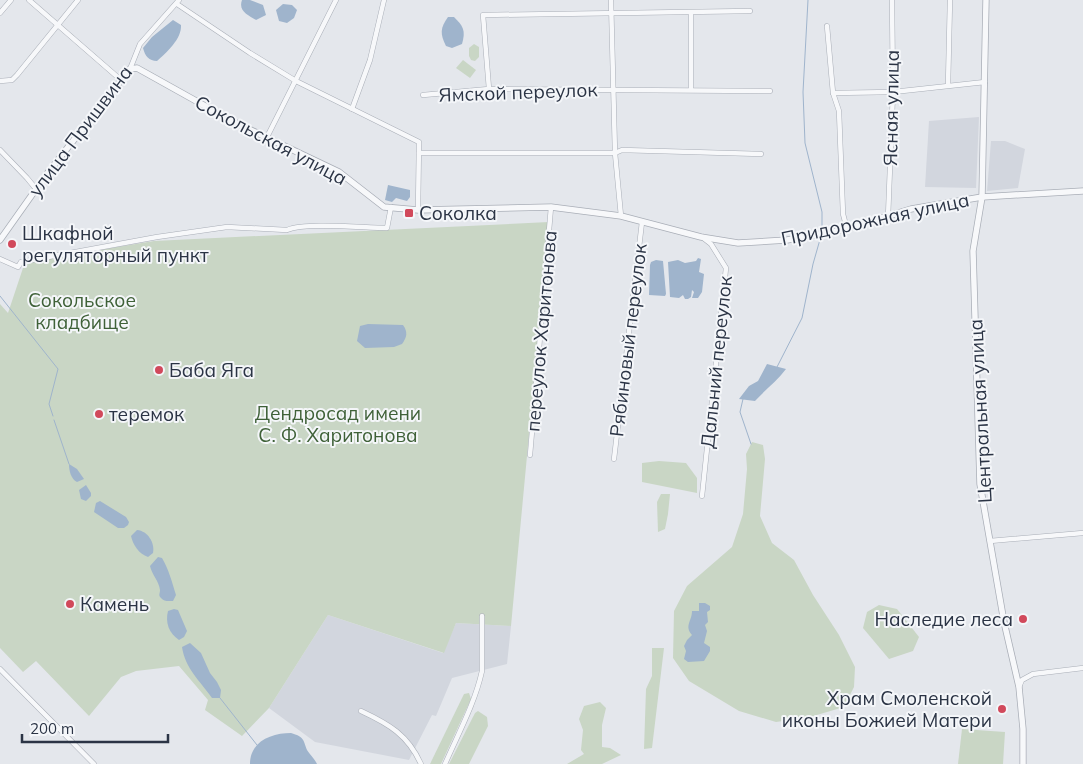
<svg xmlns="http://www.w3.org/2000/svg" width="1083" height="764" viewBox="0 0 1083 764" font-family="Mulish,sans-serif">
<rect width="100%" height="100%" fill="#e4e7ec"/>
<g fill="#d2d6de">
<polygon points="979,117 976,188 925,187 929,121"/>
<polygon points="991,141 1005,141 1025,149 1018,188 987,191"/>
<polygon points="328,615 443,653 456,623 511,626 507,664 452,678 436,716 432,715 409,760 315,742 269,708"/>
</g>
<g fill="#c9d6c5">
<polygon points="474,44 479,47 479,57 475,61 471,60 469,56 469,48"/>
<polygon points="463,60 476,70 470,78 456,68"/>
<polygon points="549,222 511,626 456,623 444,653 328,615 269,708 242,736 205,710 208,700 179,666 136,671 121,677 89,716 36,661 23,672 0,648 0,304 8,313 25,262 154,241"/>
<polygon points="752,442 763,445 765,459 760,516 772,543 794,560 813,595 839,635 855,667 854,687 844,707 810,717 776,722 739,711 689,681 673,658 674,611 687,586 732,547 743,514 747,469 746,454"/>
<polygon points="659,461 686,463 697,478 697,493 642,482 642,463"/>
<polygon points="661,494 670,494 668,514 665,529 658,532 657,502"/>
<polygon points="879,605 897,609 919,637 913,651 889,659 863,628 867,612"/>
<polygon points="652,648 664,648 652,748 644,749 646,689 652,676"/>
<polygon points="469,693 471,699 441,764 430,764 464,694"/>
<polygon points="600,702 606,708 602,725 602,747 610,748 621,755 602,764 567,764 584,754 581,750 583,730 579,719 584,706"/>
<polygon points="478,711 487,717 488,726 469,764 449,764 475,713"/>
<polygon points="962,729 1005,732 1003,764 958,764"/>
</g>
<g fill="#9fb4cc">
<path d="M242,0H250L263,5L266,15L256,20C248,15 238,11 242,0Z"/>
<polygon points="283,4 292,5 297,10 294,18 287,23 279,21 276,10"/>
<path d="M448,17H454C463,26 466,30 462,44L452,48L446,46C440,34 440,28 448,17Z"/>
<path d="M173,20L181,25C182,39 166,53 157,61C149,61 145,56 143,48L152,37Z"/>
<polygon points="388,185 410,190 410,197 407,201 396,198 392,202 385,200"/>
<polygon points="698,258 701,259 699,272 704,274 702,292 698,298 692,298 694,292 692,290 691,297 688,299 685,299 683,295 679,298 670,297 668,262 678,260 685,263 696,261"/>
<polygon points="656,260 663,261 666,294 665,296 649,295 650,265 651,262"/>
<path d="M368,324L403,325C408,332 407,337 402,344L394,347L365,348L357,341L360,326Z"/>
<path d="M767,364L786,369C777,381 765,390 755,401L739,399L749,386L758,381Z"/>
<path d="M69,464L77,469L84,479L77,482C71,479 69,471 69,464Z"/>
<polygon points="86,485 91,493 91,496 86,501 81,499 79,490"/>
<polygon points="100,501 126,517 129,522 128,525 124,528 118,528 94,512 96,503"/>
<path d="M137,530C148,531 155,543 153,553L148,557C139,554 133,545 131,536Z"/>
<path d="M158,557L162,558C169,570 172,582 176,595L173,601C169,601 164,602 161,598C158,595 160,594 160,590C159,581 152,575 150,566Z"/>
<path d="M699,603H705L710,606V610L707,612L708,622L705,625L707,631L704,643L710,647V651L704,661L688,662L684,659L686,651L684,646L687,640L692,635C684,626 692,621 692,611H699Z"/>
<path d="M174,609L178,610L187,631L184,637L179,640C169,633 165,623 168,611Z"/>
<path d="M190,643L201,653L210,673L217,682L221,690L220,698H212C200,681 185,668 182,647Z"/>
<path d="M291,733C304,737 303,739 307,750C310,755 315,759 317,764H250C250,741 272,733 291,733Z"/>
</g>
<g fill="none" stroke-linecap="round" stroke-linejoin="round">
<g stroke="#9fb4cc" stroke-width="1">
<polyline points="808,0 803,92 805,143 822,212 822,232"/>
<polyline points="0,296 58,369 49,404 53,416"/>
<polyline points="777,367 802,318 813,264 821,236"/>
<polyline points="743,399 740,412 751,444"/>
<polyline points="54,420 69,464"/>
<polyline points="220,698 257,745"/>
</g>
<g stroke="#a9aeb7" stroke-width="5.5">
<g id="minor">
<polyline points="29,0 121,80"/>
<polyline points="611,0 615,153 621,216"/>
<polyline points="177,4 250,53 296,81 419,142 418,210"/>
<polyline points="0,13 11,0"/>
<polyline points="827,26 833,93 839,111 843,214 847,229"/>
<polyline points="130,69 140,44 179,0"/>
<polyline points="0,81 12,80 17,75 78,0"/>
<polyline points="948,85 950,0"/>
<polyline points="489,89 483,15 750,11"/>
<polyline points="691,89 691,13"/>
<polyline points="833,93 893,92 985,82"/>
<polyline points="423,95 489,89 770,91"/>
<polyline points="352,109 370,60 384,0"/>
<polyline points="267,137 336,0"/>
<polyline points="0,150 27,178 36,189"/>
<polyline points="419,153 615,153 622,150 761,154"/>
<polyline points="888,217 893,92 892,0"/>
<polyline points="702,237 711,244 726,268 702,496"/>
<path d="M0,259L18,267L21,262L157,237L227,227L287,230C307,222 363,228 387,228L391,207"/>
<polyline points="530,455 551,207"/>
<polyline points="614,459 642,222"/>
<polyline points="990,541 1083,533"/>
<polyline points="0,669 94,764"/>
<polyline points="1019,687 1022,680 1033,674 1083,668"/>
<path d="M361,711C389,724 408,735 421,764"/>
<path d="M445,764C458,734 475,703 482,671V616"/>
</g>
</g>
<g stroke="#a9aeb7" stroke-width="7">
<g id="tertiary">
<polyline points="986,0 982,197 973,251 980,484 1004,622 1019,687 1023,729 1023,764"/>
<polyline points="0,240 46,175 130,69 137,68 232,121 339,172 384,207 418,210 551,207 621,216 701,237 738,243 787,240 842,230 911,209 982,197 1083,191"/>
</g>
</g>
<use href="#minor" stroke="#f7f8fa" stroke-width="4.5"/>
<use href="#tertiary" stroke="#f7f8fa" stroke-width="5.5"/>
</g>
<g fill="#d1495b" stroke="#f4f6f9" stroke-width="2">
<rect x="404" y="208" width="10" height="10" rx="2.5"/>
<circle cx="12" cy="244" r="5"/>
<circle cx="159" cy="370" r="5"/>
<circle cx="99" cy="414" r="5"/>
<circle cx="70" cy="604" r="5"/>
<circle cx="1023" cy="619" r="5"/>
<circle cx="1002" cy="709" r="5"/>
</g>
<g text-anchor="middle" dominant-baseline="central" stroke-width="4" stroke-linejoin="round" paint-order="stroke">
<g font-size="19" fill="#2b3445" stroke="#f4f6f9">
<text transform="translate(518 92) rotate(-2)">Ямской переулок</text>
<text transform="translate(891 108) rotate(-89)">Ясная улица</text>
<text transform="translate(80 131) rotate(-53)">улица Пришвина</text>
<text transform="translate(271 140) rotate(28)">Сокольская улица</text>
<text transform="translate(875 219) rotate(-12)">Придорожная улица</text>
<text transform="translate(541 331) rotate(-85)">переулок Харитонова</text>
<text transform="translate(628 340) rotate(-83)">Рябиновый переулок</text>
<text transform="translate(716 362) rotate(-84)">Дальний переулок</text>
<text transform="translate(980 411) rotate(-93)">Центральная улица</text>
</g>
<g font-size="19" fill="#2b3445" stroke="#f4f6f9" text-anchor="start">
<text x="419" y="213">Соколка</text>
<text x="22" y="233">Шкафной<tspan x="22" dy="22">регуляторный пункт</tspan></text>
<text x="169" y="370">Баба Яга</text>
<text x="109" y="414">теремок</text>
<text x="80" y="604">Камень</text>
<text x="1013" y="619" text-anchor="end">Наследие леса</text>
<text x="992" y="698" text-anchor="end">Храм Смоленской<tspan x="992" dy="22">иконы Божией Матери</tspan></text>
</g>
<g font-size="19" fill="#3f6138" stroke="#f4f6f9">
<text x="82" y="300">Сокольское<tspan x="82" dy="22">кладбище</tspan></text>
<text x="338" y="413">Дендросад имени<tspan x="338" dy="22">С. Ф. Харитонова</tspan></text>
</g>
</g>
<path d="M22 734v8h146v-8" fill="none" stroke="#2b3445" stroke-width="2.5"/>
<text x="30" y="734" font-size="15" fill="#2b3445" stroke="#f4f6f9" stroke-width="4" paint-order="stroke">200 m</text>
</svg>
